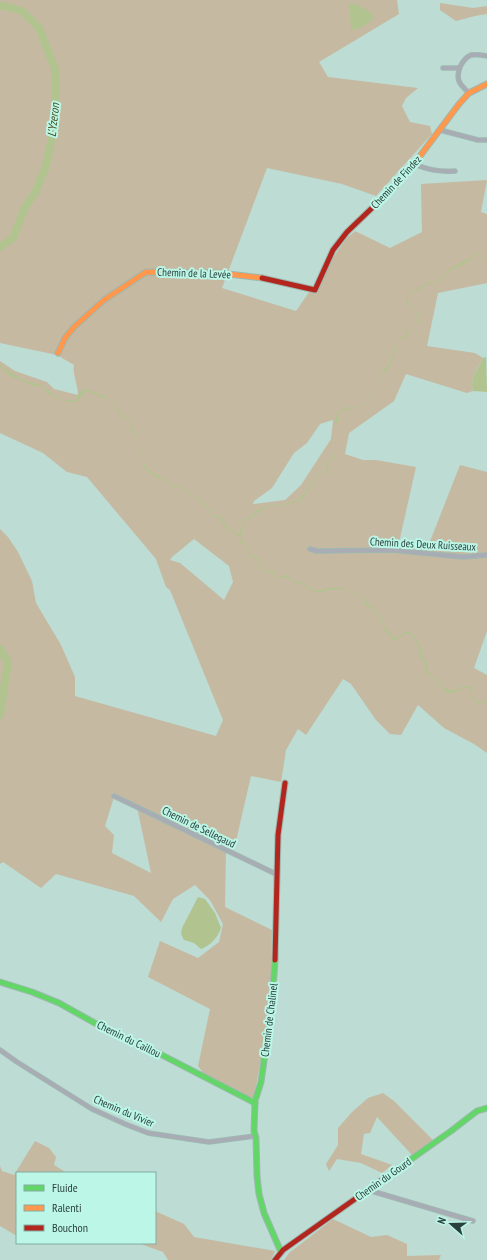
<svg xmlns="http://www.w3.org/2000/svg" width="487" height="1260" viewBox="0 0 487 1260" font-family="'PT Sans Narrow',sans-serif">
<rect width="100%" height="100%" fill="#bcdcd4"/>
<g fill="#c6b9a1" fill-rule="evenodd">
<path d="M0,0H397L399,14L319,62L328,77L418,88L406,98L402,106L410,122L430,126L432,134L376,196L342,184L267,168L222,288L296,311L346,239L355,231L390,248L422,232L421,184L487,180L481,212L487,214V283L438,293L427,346L475,353L483,358C478,367 469,380 473,391L467,393L406,374L394,401L349,433L345,454L363,460H376L416,467L398,547L427,549L460,465L487,472V631L474,668L487,675V753L474,744L444,728L418,705L401,735L390,734L376,720L351,684L343,679L306,735L298,729L286,750L281,782L251,776L233,854L226,851L225,907L272,930L271,991L265,1037L254,1097H250L204,1074L198,1066L210,1009L148,977L160,941L198,958L219,942L223,924L210,900L195,885L173,899L161,922L134,896L56,874L41,888L3,862L0,864V529L8,537L18,552L32,581L36,603L61,645L75,677V696L216,736L223,720L170,590L166,587L156,559L87,477L67,472L43,453L0,433V361L15,371L47,382L54,389L78,395C78,385 72,373 74,365L57,355L0,343ZM333,420L331,439L301,485L285,500L253,504L254,501L272,488L294,453L307,443L320,424ZM194,539L229,566L233,582L224,600L180,563L170,560L172,557ZM114,797L137,807L151,873L112,853L114,835L105,826Z"/>
<polygon points="440,3 473,8 487,6 487,14 475,16 456,21 440,10"/>
<polygon points="383,1093 394,1101 433,1140 412,1155 377,1117 370,1133 364,1134 361,1154 392,1165 382,1173 361,1163 337,1159 329,1171 326,1164 338,1145 338,1128 352,1112 368,1098"/>
<polygon points="35,1141 49,1148 56,1157 54,1165 67,1173 17,1173 17,1236 0,1226 0,1166 2,1171 14,1175"/>
<polygon points="155,1211 184,1224 194,1237 275,1251 271,1260 168,1260 163,1252 138,1243 155,1243"/>
<polygon points="333,1219 371,1237 387,1235 407,1244 407,1256 441,1255 439,1260 284,1260 289,1253"/>
</g>
<g fill="#b1c48f">
<path d="M349,3C357,4 370,10 374,16C371,24 358,30 351,30Z"/>
<path d="M477,254L482,256L487,261L479,255L474,256L466,263L445,273L439,282L433,284L428,283L408,297V302C415,309 422,310 419,321L412,325L408,324L403,330L408,331L409,333V335L397,342L393,359L386,372L382,373L380,376L383,382L373,392L365,405L351,408L338,414L339,420L335,425L330,450C332,437 335,425 337,413L350,407L362,406L366,404L371,394L382,383L383,381L379,376C383,370 388,367 391,360C394,355 393,347 397,342C399,339 404,337 408,334L407,332L402,331L408,323L412,325L419,319L417,310L407,303L406,300C411,291 420,288 427,282L434,283L437,282L446,271Z"/>
<path d="M486,357L487,392L473,391C469,379 478,368 483,358Z"/>
<path d="M0,364C16,378 24,381 44,386C53,396 59,402 75,400L80,392L85,389L105,396L111,401L122,414L132,423L133,431L138,439V446L146,468L157,475L165,479L172,485L179,486L202,501L214,516H221L226,526L239,534L247,517H251L256,511L268,505H279L297,501L299,499L314,482L319,473L322,471L326,472L327,468L325,461H333L331,453L332,452L334,461L326,462L329,468L327,472L326,473L321,472L319,474L315,482L300,501L279,506L270,505L258,512L252,518H248L245,523L240,538L252,555L257,557L266,570L272,571L278,578L284,575L288,576L293,580L304,584L315,591L324,590L327,588H343L363,598L366,603C378,608 379,616 384,625C387,630 391,635 395,639C401,637 402,630 412,633L420,644L423,658L427,662V671L438,680L443,688L454,691L463,686H470L472,688L471,694L476,701L481,702L487,699V700L482,703H476L471,696L470,688L463,687L455,693C440,692 445,689 437,681C429,672 425,678 425,662L421,659L418,644L411,634H404L397,640H394C391,637 387,634 385,630C379,619 378,608 365,605L362,598L343,589L327,590L323,592H315L303,585L293,581L287,577H283L278,579L272,573L266,571L256,558L251,556L245,546L240,542L239,536L224,526L221,518L214,517L200,501L179,487H173L170,485L164,479L156,477L144,468L143,459L138,449L137,438L131,431L132,424L119,413L112,403L108,399L86,391L77,401L72,402L63,401L48,394L43,386H33L25,382L10,376L0,366Z"/>
<path d="M198,897L205,899L215,913L221,928C218,937 210,946 201,949L194,943L184,940L181,934L182,928Z"/>
</g>
<g fill="none" stroke-linecap="round" stroke-linejoin="round">
<g stroke="#b1c48f" stroke-width="8">
<polyline points="0,6 5,6 22,11 39,28 55,69 56,117 46,166 35,193 25,207 13,238 0,247"/>
<polyline points="0,649 8,662 0,715"/>
</g>
<g stroke="#9eb8b1" stroke-width="5.5">
<g id="street">
<polyline points="443,68 459,68"/>
<path d="M469,93C466,90 461,86 459,81C456,72 462,59 471,55C477,54 482,55 487,56"/>
<polyline points="440,130 478,140 487,140"/>
<path d="M414,164C429,170 439,172 455,171"/>
<polyline points="310,549 317,551 391,550 463,557 487,555"/>
<polyline points="114,796 276,874"/>
<polyline points="0,1050 17,1062 92,1109 125,1124 148,1133 209,1142 255,1136"/>
<polyline points="368,1190 473,1221"/>
</g>
</g>
<g stroke="#9eb8b1" stroke-width="7">
<g id="fast">
<polyline points="275,960 272,1004 261,1082 255,1101 254,1131 256,1138 257,1176 259,1194 264,1213 281,1252"/>
<polyline points="0,982 32,992 59,1003 109,1031 160,1054 255,1103"/>
<polyline points="386,1177 451,1131 477,1111 487,1108"/>
</g>
</g>
<g stroke="#9eb8b1" stroke-width="7">
<g id="slow">
<polyline points="373,207 391,191 414,164 459,104 469,93 487,84"/>
<polyline points="58,353 65,338 74,327 104,300 146,272 220,273 262,278"/>
</g>
</g>
<g stroke="#9eb8b1" stroke-width="7">
<g id="jam">
<polyline points="262,278 315,290 333,250 347,232 373,207"/>
<polyline points="275,960 278,835 285,783"/>
<polyline points="275,1260 283,1250 386,1177"/>
</g>
</g>
<use href="#street" stroke="#a9acb4" stroke-width="3.5"/>
<use href="#fast" stroke="#63d668" stroke-width="5"/>
<use href="#slow" stroke="#ff974d" stroke-width="5"/>
<use href="#jam" stroke="#b3261e" stroke-width="5"/>
</g>
<g text-anchor="middle" dominant-baseline="central" stroke-width="4" stroke-linejoin="round" paint-order="stroke">
<g font-size="11" fill="#2a413b" stroke="#bcf6e7">
<text transform="translate(396 182) rotate(-47)">Chemin de Findez</text>
<text transform="translate(194 273) rotate(2)">Chemin de la Levée</text>
<text transform="translate(423 544) rotate(3)">Chemin des Deux Ruisseaux</text>
<text transform="translate(199 827) rotate(26)">Chemin de Sellegaud</text>
<text transform="translate(269 1020) rotate(-83)">Chemin de Chalinel</text>
<text transform="translate(129 1039) rotate(26)">Chemin du Caillou</text>
<text transform="translate(124 1111) rotate(23)">Chemin du Vivier</text>
<text transform="translate(383 1179) rotate(-35)">Chemin du Gourd</text>
</g>
<g font-size="12" font-style="italic" fill="#454c17" stroke="#bcf6e7">
<text transform="translate(53 120) rotate(-84)">L'Yzeron</text>
</g>
</g>
<rect x="16" y="1172" width="140" height="72" fill="#bcf6e7" stroke="#82aea2"/>
<rect x="24" y="1185" width="20" height="6" fill="#63d668" stroke="#82aea2"/>
<text x="52" y="1192" font-size="12" fill="#2a413b">Fluide</text>
<rect x="24" y="1205" width="20" height="6" fill="#ff974d" stroke="#82aea2"/>
<text x="52" y="1212" font-size="12" fill="#2a413b">Ralenti</text>
<rect x="24" y="1225" width="20" height="6" fill="#b3261e" stroke="#82aea2"/>
<text x="52" y="1232" font-size="12" fill="#2a413b">Bouchon</text>
<g transform="translate(451 1224) rotate(290)" stroke="#bcf6e7" stroke-width="3" paint-order="stroke">
<path d="M0-3L7 15L0 10L-7 15Z" fill="#2a413b"/>
<text y="-6" font-size="11" font-weight="bold" text-anchor="middle" fill="#2a413b">N</text>
</g>
</svg>
